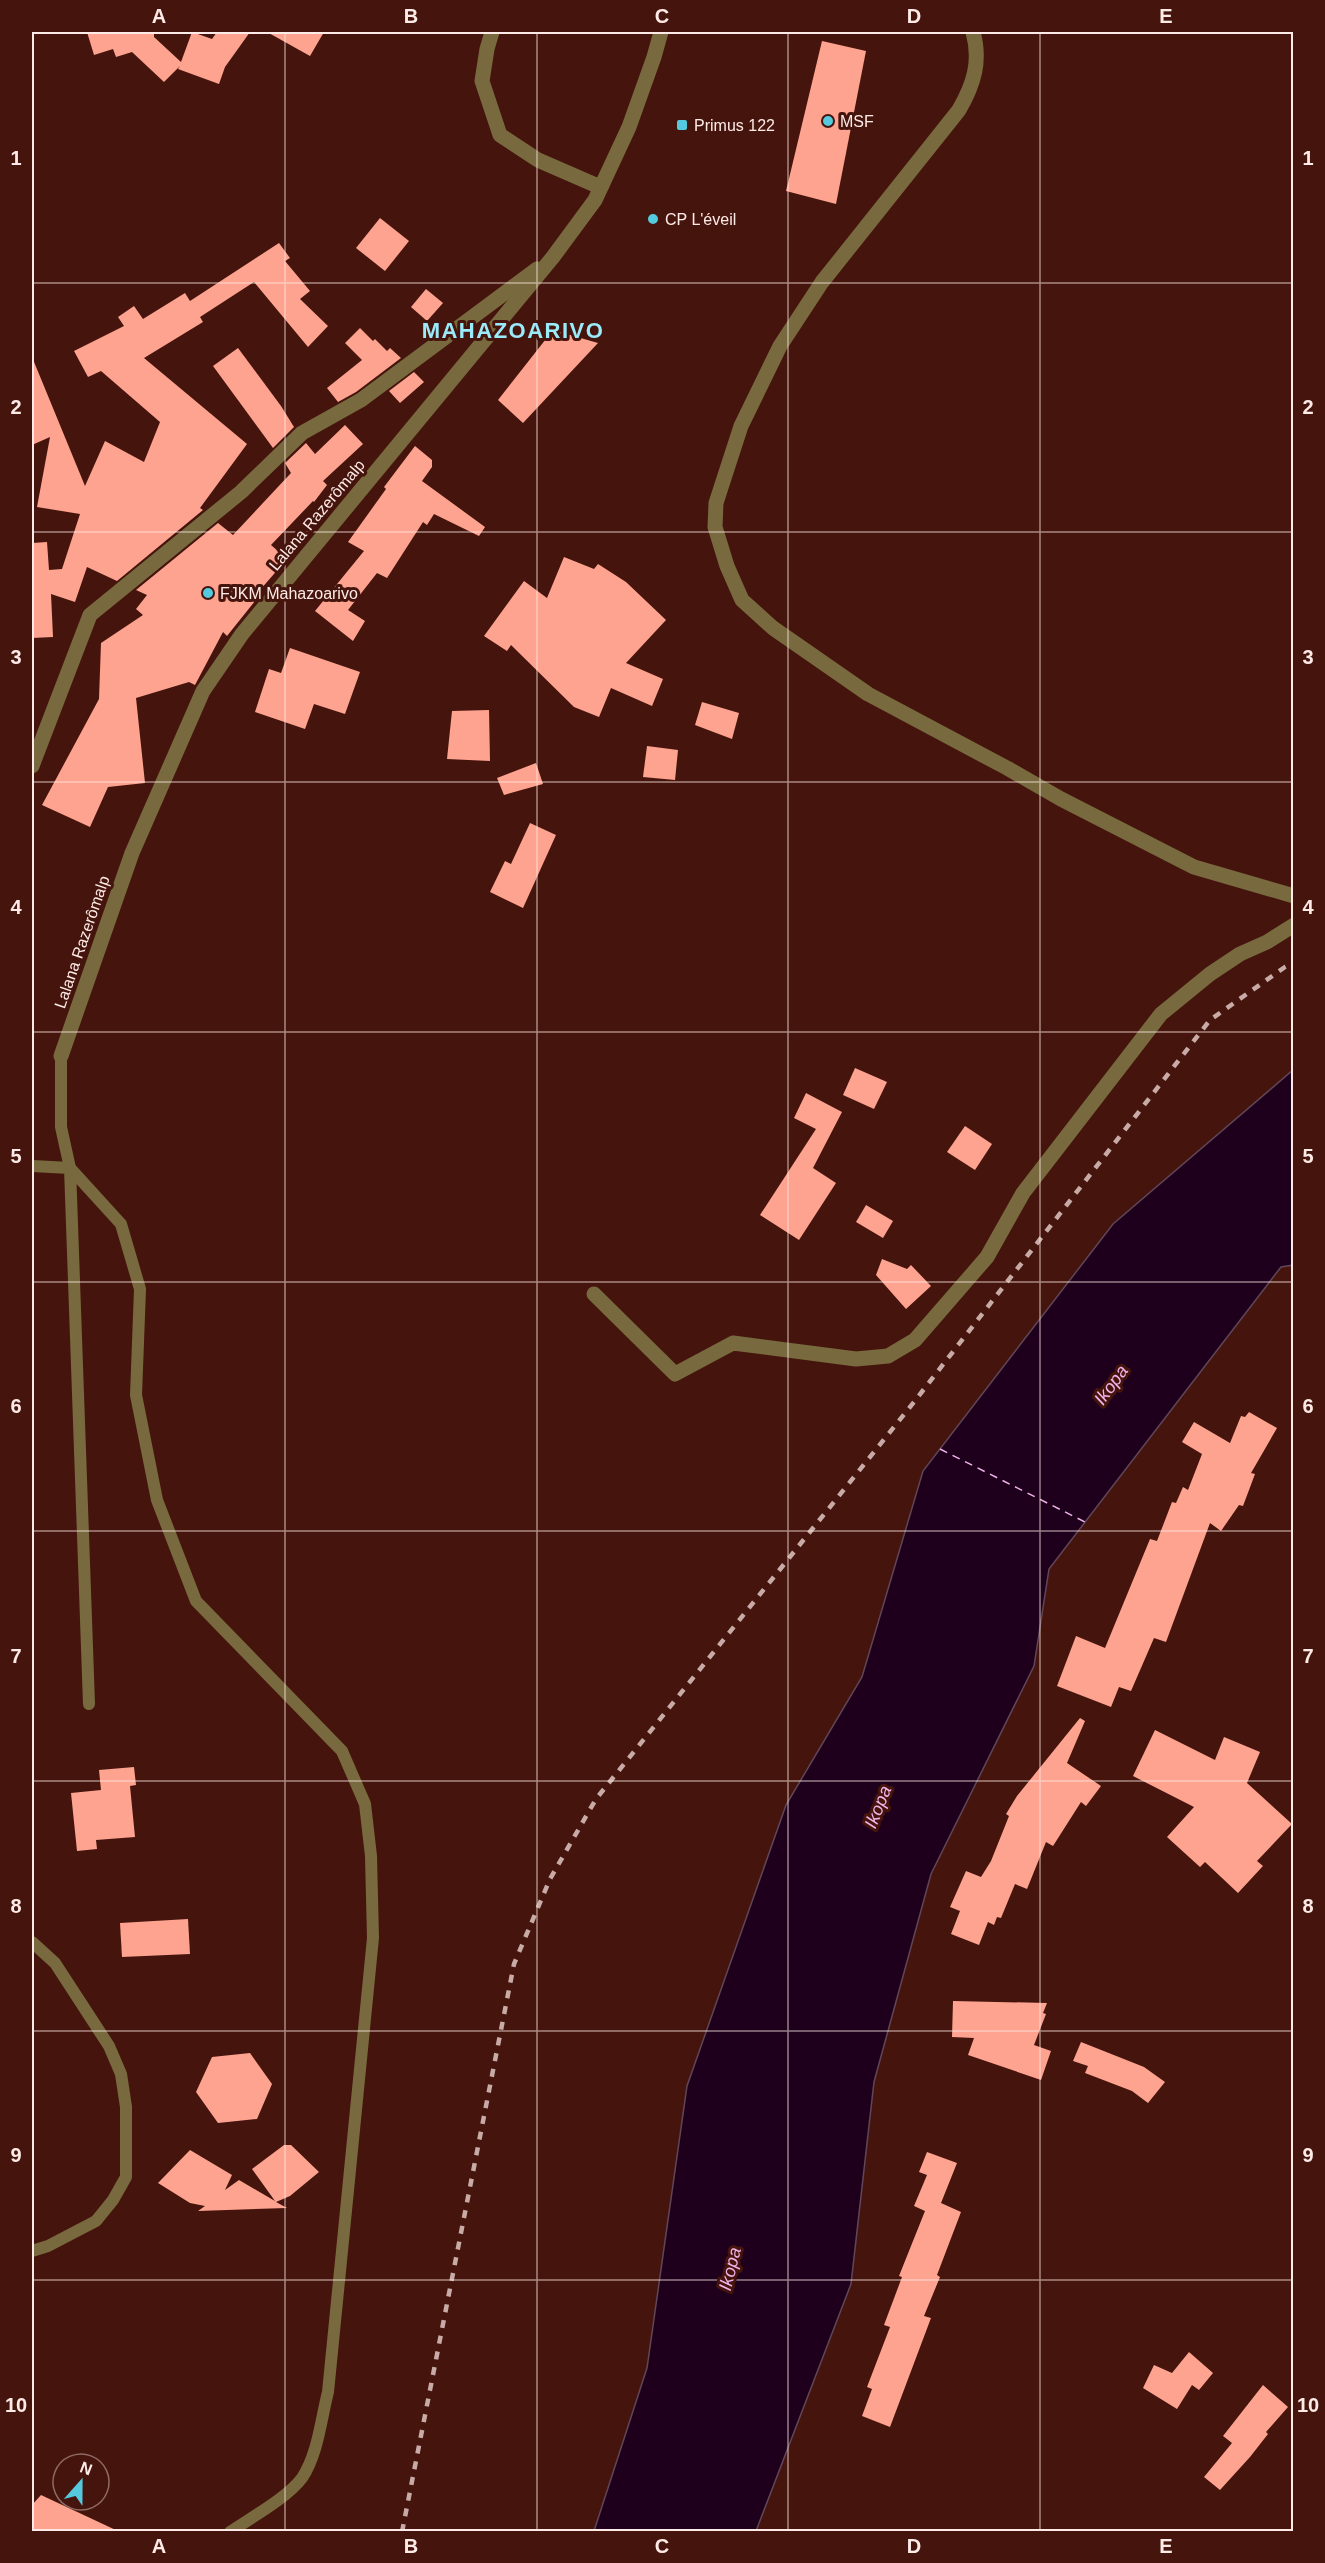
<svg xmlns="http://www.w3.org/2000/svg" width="1325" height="2563" viewBox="0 0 1325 2563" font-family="Helvetica,sans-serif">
<rect width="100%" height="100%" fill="#45150d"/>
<polygon fill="#1e001c" stroke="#614659" stroke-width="1.5" points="1293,1070 1293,1265 1281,1267 1049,1569 1034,1666 931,1874 874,2082 851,2284 756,2531 594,2531 647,2368 687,2086 786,1805 862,1677 923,1471 1113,1224"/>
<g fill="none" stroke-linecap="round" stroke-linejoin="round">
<polyline stroke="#f3b3ea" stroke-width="1.5" stroke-dasharray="8 6" stroke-linecap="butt" points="940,1449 1085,1522"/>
</g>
<g fill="#ffa391">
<polygon points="87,32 154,32 154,37 181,62 192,32 212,39 217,32 250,32 225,67 219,84 178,69 180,66 164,82 132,52 116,57 113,49 94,55"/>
<polygon points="267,32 324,32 310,56"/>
<polygon points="822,41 866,51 836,204 786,191"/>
<polygon points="380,218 409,241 385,271 356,248"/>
<polygon points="279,243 290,258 285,261 310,291 300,299 328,326 308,347 254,282 200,317 203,322 144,358 247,444 200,508 203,510 117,581 87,567 75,602 51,594 53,637 32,638 32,543 47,542 49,570 62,569 80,514 37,507 50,437 32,445 32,357 85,486 105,441 144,462 160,422 101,371 88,377 74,351 124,326 118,317 134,306 143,319 185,293 190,301"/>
<polygon points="426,289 443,303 427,321 411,307"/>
<polygon points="360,328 373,341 375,339 387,351 390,348 401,358 356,392 338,402 327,388 362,360 345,343"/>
<polygon points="553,330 598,343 523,423 498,400"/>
<polygon points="238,348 281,406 294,427 273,448 213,366"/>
<polygon points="414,372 424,382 400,403 389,391"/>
<polygon points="345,425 363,444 323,481 327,485 314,502 313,501 271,545 287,559 260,590 263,591 227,636 223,632 195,685 189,682 136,698 145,783 108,787 90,827 42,805 99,699 101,643 143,615 136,609 147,595 136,590 218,523 233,535 291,473 285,463 306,443 315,454"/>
<polygon points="415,446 432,460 432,467 422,481 485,527 479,536 434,514 427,525 423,522 387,578 377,573 348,610 365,621 353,641 315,611 364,551 348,542 386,489 384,487"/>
<polygon points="564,557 594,569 598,564 626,582 666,620 626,663 663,679 652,706 611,688 599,717 574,707 511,645 507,651 484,636 524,581 547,598"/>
<polygon points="290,648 360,672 345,714 314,704 305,729 255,712 269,669 281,673"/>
<polygon points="702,702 739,713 732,739 695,725"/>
<polygon points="489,710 490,761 447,759 452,711"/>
<polygon points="647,746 678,750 675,780 643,777"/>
<polygon points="536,763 543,784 504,795 497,778"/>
<polygon points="530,823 556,835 523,908 490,892 505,861 511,864"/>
<polygon points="855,1068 887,1082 874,1109 843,1095"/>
<polygon points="806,1093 842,1112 813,1168 836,1183 799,1240 760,1215 816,1129 794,1118"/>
<polygon points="965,1126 992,1144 975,1170 947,1152"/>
<polygon points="866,1205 893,1221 883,1238 856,1222"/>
<polygon points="882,1259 907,1269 911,1265 931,1286 906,1309 876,1275"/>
<polygon points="1249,1412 1277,1428 1251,1473 1255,1474 1243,1506 1239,1505 1221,1531 1210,1523 1166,1642 1154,1638 1131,1691 1119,1687 1111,1707 1057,1686 1076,1636 1105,1648 1150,1539 1157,1541 1172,1502 1176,1503 1183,1487 1188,1490 1202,1454 1182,1442 1194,1422 1230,1443 1241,1416 1245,1417"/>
<polygon points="1080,1718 1085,1721 1067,1763 1101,1786 1086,1806 1081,1802 1053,1846 1046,1842 1027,1889 1015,1884 1001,1918 997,1917 994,1925 988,1922 979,1945 951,1934 960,1911 950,1907 966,1871 981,1877 991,1861 1009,1816 1006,1814 1017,1796"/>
<polygon points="1155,1730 1215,1760 1224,1737 1260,1752 1247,1783 1292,1824 1257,1861 1263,1866 1238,1893 1205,1862 1200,1867 1167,1837 1194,1807 1133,1776"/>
<polygon points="134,1767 136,1785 130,1786 135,1837 96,1840 97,1849 77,1851 71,1793 101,1790 99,1770"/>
<polygon points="188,1919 190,1954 122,1957 120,1923"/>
<polygon points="953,2001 1047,2003 1043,2013 1046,2014 1034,2045 1051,2051 1041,2080 968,2055 974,2038 952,2037"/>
<polygon points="1081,2042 1144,2067 1165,2082 1148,2103 1132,2091 1085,2073 1088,2066 1073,2061"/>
<polygon points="250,2053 272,2084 257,2119 218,2123 196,2092 212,2057"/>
<polygon points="284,2145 291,2145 319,2172 290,2196 276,2202 287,2208 198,2211 205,2206 190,2203 158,2183 190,2150 232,2175 225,2190 239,2180 275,2201 252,2169"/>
<polygon points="927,2152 957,2163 941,2203 961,2212 937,2275 940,2277 924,2316 931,2318 890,2427 862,2416 872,2389 867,2387 890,2327 884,2325 902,2277 899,2276 925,2211 914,2206 927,2175 919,2172"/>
<polygon points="1189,2352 1213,2373 1199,2390 1192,2385 1177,2409 1143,2388 1154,2365 1172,2373"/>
<polygon points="1263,2385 1288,2407 1266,2432 1268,2434 1250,2457 1220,2490 1204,2477 1232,2443 1223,2436"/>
<polygon points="41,2495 120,2532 32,2532 32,2505"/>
</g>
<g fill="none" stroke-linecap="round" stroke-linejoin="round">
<g stroke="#786a3e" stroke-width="12">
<path d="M61,1056V1127L70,1168L121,1224L140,1289L136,1395L157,1500L196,1601L342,1751L365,1804L371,1856L373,1938L328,2392C321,2419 318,2454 302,2478C287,2498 252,2517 230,2532"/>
<polyline points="32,1166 70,1168 89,1704"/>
<polyline points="32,1942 55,1963 109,2046 121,2074 126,2107 126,2177 113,2200 96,2221 48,2246 32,2251"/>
</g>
<g stroke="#786a3e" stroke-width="15">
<polyline points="492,32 487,49 482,81 500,135 538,160 600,187 602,185"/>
<path d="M973,32C981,61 974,84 959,110L822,282L780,346L741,426L716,503L715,527L727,566L742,600L773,628L868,694L1007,768L1061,799L1194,867L1294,896"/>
<polyline points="32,766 90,615 241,492 302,433 361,400 537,269"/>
<polyline points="61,1056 132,853 203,691 242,634 553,257 595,200 629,127 654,57 661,32"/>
<polyline points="594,1294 675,1374 733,1343 856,1359 888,1356 915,1340 987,1257 1023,1193 1161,1014 1210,974 1240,954 1267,942 1294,925"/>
</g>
<polyline stroke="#c8aba6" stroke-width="4.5" stroke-dasharray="8 8" stroke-linecap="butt" points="402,2532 514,1964 550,1879 596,1799 914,1402 1210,1020 1285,967 1294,963"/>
</g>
<path fill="none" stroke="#feeae6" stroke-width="1.5" stroke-opacity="0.55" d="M285,32V2532M537,32V2532M788,32V2532M1040,32V2532M32,283H1294M32,532H1294M32,782H1294M32,1032H1294M32,1282H1294M32,1531H1294M32,1781H1294M32,2031H1294M32,2280H1294"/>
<g fill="#55cadf" stroke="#45150d" stroke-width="2">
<circle cx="828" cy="121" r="6"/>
<rect x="676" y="119" width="12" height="12" rx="3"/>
<circle cx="653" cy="219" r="6"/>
<circle cx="208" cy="593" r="6"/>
</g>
<g text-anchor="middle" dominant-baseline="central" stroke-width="6" stroke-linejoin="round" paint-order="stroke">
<g font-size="16" fill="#feeae6" stroke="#45150d" text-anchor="start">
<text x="840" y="121">MSF</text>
<text x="694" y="125">Primus 122</text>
<text x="665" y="219">CP L'éveil</text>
<text x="220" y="593">FJKM Mahazoarivo</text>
</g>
<g font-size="16" fill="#feeae6" stroke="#45150d">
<text transform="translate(317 515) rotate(-50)">Lalana Razerômalp</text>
<text transform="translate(82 942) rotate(-71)">Lalana Razerômalp</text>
</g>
<g font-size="18" font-style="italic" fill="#f3b3ea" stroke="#45150d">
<text transform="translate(1111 1385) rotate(-54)">Ikopa</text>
<text transform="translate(878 1807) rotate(-68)">Ikopa</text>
<text transform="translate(730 2269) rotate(-76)">Ikopa</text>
</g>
<g font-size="22" font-weight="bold" letter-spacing="1.5" fill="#9beafa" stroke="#45150d">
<text x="513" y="330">MAHAZOARIVO</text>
</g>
</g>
<rect width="1325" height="2563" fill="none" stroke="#45150d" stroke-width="66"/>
<g transform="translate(81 2482) rotate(21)"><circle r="28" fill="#45150d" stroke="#8f6a64" stroke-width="1.5"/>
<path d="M0-4.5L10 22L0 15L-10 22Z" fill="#55cadf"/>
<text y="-9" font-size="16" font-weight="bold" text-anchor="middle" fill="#feeae6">N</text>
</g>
<rect x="33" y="33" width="1259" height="2497" fill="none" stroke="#feeae6" stroke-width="2"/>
<g font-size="20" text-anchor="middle" font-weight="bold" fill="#feeae6">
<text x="159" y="23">A</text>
<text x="411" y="23">B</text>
<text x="662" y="23">C</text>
<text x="914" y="23">D</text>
<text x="1166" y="23">E</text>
<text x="16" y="165">1</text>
<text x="1308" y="165">1</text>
<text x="16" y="414">2</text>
<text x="1308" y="414">2</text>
<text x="16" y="664">3</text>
<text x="1308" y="664">3</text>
<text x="16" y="914">4</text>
<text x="1308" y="914">4</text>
<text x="16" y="1163">5</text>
<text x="1308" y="1163">5</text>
<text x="16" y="1413">6</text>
<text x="1308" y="1413">6</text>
<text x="16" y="1663">7</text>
<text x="1308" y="1663">7</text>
<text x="16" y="1913">8</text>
<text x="1308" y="1913">8</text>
<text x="16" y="2162">9</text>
<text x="1308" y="2162">9</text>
<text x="16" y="2412">10</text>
<text x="1308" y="2412">10</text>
<text x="159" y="2553">A</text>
<text x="411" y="2553">B</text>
<text x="662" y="2553">C</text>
<text x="914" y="2553">D</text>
<text x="1166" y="2553">E</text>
</g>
</svg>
